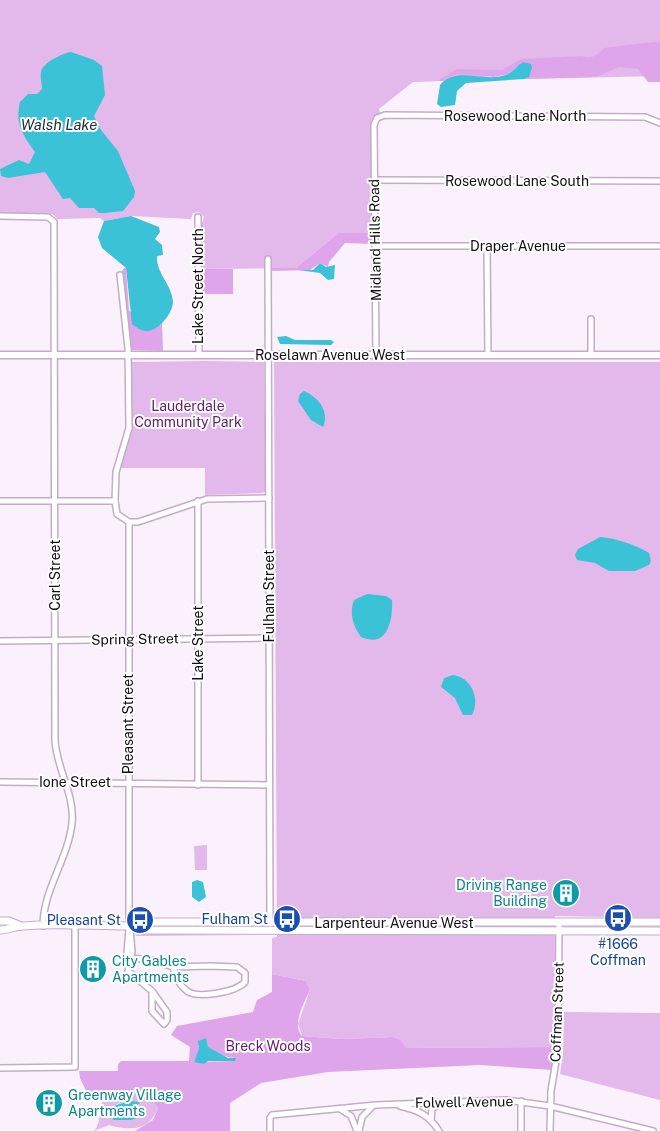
<svg xmlns="http://www.w3.org/2000/svg" width="660" height="1131" viewBox="0 0 660 1131" font-family="'Public Sans',sans-serif">
<rect width="100%" height="100%" fill="#faf1fc"/>
<g fill="#e3b8eb" fill-rule="evenodd">
<polygon points="0,0 660,0 660,76 524,79 529,77 508,74 443,81 413,82 379,109 380,113 374,116 371,122 371,233 338,233 296,268 201,269 201,226 204,217 199,212 193,213 191,219 131,216 104,221 100,218 57,219 53,214 0,214"/>
<polygon points="205,361 264,362 266,491 263,493 205,495 205,468 120,468 132,430 132,362"/>
<polygon points="274,362 660,362 660,918 555,916 554,1047 407,1048 401,1040 393,1037 342,1039 302,1036 298,1024 310,990 306,981 272,974 272,938 277,937"/>
<polygon points="207,845 207,870 195,870 194,846"/>
<polygon points="138,934 268,935 135,936"/>
<polygon points="564,1012 660,1013 660,1100 560,1074 563,1054"/>
<path d="M148,1088L158,1108C149,1131 131,1131 109,1125L94,1131C103,1121 97,1105 107,1094ZM128,1101L140,1105L137,1106L139,1112L131,1120L112,1119L111,1112L117,1104Z"/>
</g>
<g fill="#dfa5eb" fill-rule="evenodd">
<path d="M654,42H660V82H648L638,69L619,67L596,77L524,79L531,73V64L523,62L508,74L494,77L457,74L443,81H437L457,69L502,70L521,59L581,56C591,59 596,57 604,48Z"/>
<polygon points="338,233 371,233 372,244 345,243 329,262 328,267 320,263 310,270 272,271 272,268 296,268"/>
<polygon points="124,268 126,268 129,311 160,325 162,322 163,351 131,350 122,271"/>
<rect x="201" y="269" width="32" height="25"/>
<path d="M272,974L306,981L310,990C305,1001 291,1025 302,1036L342,1039L393,1037L401,1040L407,1048L554,1047L552,1070L480,1065L328,1072L261,1083L230,1103V1131H135L153,1120L158,1108L149,1094L148,1088L107,1094L106,1090L89,1097L80,1078L79,1071H118V1064L121,1061H189L190,1047L171,1035L177,1026L253,1012L257,1000L272,992ZM198,1045C212,1047 221,1058 235,1058L234,1061L194,1062L200,1049Z"/>
</g>
<g fill="#3cc2d7">
<path d="M71,52L94,60L102,66L105,95L94,116L101,130L118,151L135,191L134,197L123,211L105,213H99L94,208H79L70,198L63,199L45,172L8,178L1,176L0,169L19,160L29,164L35,152C22,134 15,123 20,102L28,94H37L42,89C42,84 40,77 41,72C42,63 63,53 71,52Z"/>
<path d="M523,62L531,64L532,68L529,77L524,79L466,83L457,91L455,105L441,107L437,104L440,85C457,65 485,84 508,74C513,72 518,65 523,62Z"/>
<path d="M131,216L159,227L160,232L155,239L162,245L163,255L157,256C156,274 172,284 173,302C173,313 158,332 146,331C141,331 136,327 132,324L126,268L102,248L98,237L104,221Z"/>
<polygon points="320,263 326,267 335,265 334,279 328,280 320,273 298,270 313,270"/>
<polygon points="286,336 295,340 331,340 334,342 331,345 280,344 277,337"/>
<path d="M304,391C318,397 330,411 323,427L311,420L298,401L300,394Z"/>
<path d="M600,537C616,538 636,545 649,553L651,561L649,565L635,571H609L595,563L577,560L575,555L578,549Z"/>
<path d="M367,594L386,596L392,600C393,619 388,649 361,637C353,626 349,613 354,600Z"/>
<path d="M453,675C471,677 481,699 472,715H463L455,698L441,687L444,678Z"/>
<polygon points="197,880 203,882 206,897 199,902 192,897 192,882"/>
<polygon points="206,1038 208,1047 228,1058 236,1058 235,1061 208,1061 204,1064 194,1062 199,1049 198,1041"/>
<polygon points="128,1101 140,1102 137,1106 140,1117 131,1120 113,1120 111,1112 114,1106"/>
</g>
<g fill="none" stroke-linecap="round" stroke-linejoin="round">
<g stroke="#c4acc8" stroke-width="8">
<g id="minor">
<polyline points="374,180 660,181"/>
<path d="M0,216L48,217L54,222L55,741C57,770 75,795 72,823C68,860 43,889 43,926"/>
<polyline points="198,217 199,355"/>
<polyline points="376,246 660,246"/>
<polyline points="487,247 488,355"/>
<polyline points="268,259 270,924"/>
<polyline points="120,275 128,348 129,428 116,472 115,501 117,514 129,522 138,522 207,499 269,498"/>
<polyline points="376,355 374,125 377,118 385,115 645,117 660,123"/>
<polyline points="591,355 591,319"/>
<polyline points="0,501 115,501"/>
<polyline points="129,522 129,917 132,952 128,971 152,991 152,1011 164,1024 167,1020 167,1012 152,991"/>
<polyline points="0,641 269,638"/>
<polyline points="0,782 269,785"/>
<polyline points="198,785 198,501"/>
<polyline points="129,929 127,952 130,958"/>
<polyline points="130,958 152,960 173,967"/>
<path d="M210,966L237,967L245,973V982C236,992 198,999 187,991C180,986 175,976 173,967Z"/>
<polyline points="0,1068 75,1067 75,926"/>
<polyline points="521,1101 521,1131"/>
<path d="M400,1106C418,1110 429,1115 439,1131"/>
<polyline points="340,1109 351,1116 357,1131"/>
<polyline points="431,1120 432,1109 440,1103"/>
<polyline points="270,1131 270,1118 272,1115 376,1105 506,1100 550,1106 653,1131"/>
<polyline points="359,1131 362,1117 372,1107"/>
<polyline points="550,1131 551,1091 558,1049 559,923"/>
</g>
</g>
<g stroke="#c4acc8" stroke-width="9">
<polyline id="tertiary" points="0,355 660,355"/>
</g>
<g stroke="#c4acc8" stroke-width="9">
<g id="secondary">
<polyline points="0,921 9,921 21,926"/>
<polyline points="129,926 136,922 660,922"/>
<path d="M0,930C8,930 15,926 23,926C58,923 94,926 129,926L137,930L660,931"/>
</g>
</g>
<use href="#minor" stroke="#fff" stroke-width="5"/>
<use href="#tertiary" stroke="#fff" stroke-width="6"/>
<use href="#secondary" stroke="#fff" stroke-width="7"/>
</g>
<defs>
<g id="building-disc" transform="scale(1.4375)"><circle r="9.5" fill="#0f9aa8" stroke="#fff"/><path d="M-4-6H4V6H1V3H-1V6H-4ZM-2.5-4.3h1.7v1.8h-1.7ZM.8-4.3h1.7v1.8H.8ZM-2.5-1h1.7V.8h-1.7ZM.8-1h1.7V.8H.8Z" fill="#fff"/></g>
<g id="bus-disc" transform="scale(1.4375)"><circle r="9.5" fill="#1a4fb4" stroke="#fff"/><path d="M-5-6H5V4H4V6H2V4H-2V6H-4V4H-5ZM-3.5-4V0h7V-4ZM-3.5 1.2v1.5H-2V1.2ZM2 1.2v1.5H3.5V1.2Z" fill="#fff"/></g>
</defs>
<g fill-rule="evenodd">
<use href="#building-disc" x="566" y="893"/>
<use href="#bus-disc" x="618" y="918"/>
<use href="#bus-disc" x="287" y="919"/>
<use href="#bus-disc" x="140" y="920"/>
<use href="#building-disc" x="93" y="969"/>
<use href="#building-disc" x="49" y="1103"/>
</g>
<g text-anchor="middle" dominant-baseline="central" stroke-width="4" stroke-linejoin="round" paint-order="stroke">
<g font-size="14" fill="#140c16" stroke="#fff">
<text x="515" y="116">Rosewood Lane North</text>
<text x="517" y="181">Rosewood Lane South</text>
<text transform="translate(375 240) rotate(-91)">Midland Hills Road</text>
<text x="518" y="246">Draper Avenue</text>
<text transform="translate(198 286) rotate(-90)">Lake Street North</text>
<text x="330" y="355">Roselawn Avenue West</text>
<text transform="translate(55 575) rotate(-90)">Carl Street</text>
<text transform="translate(269 596) rotate(-90)">Fulham Street</text>
<text transform="translate(135 639) rotate(-1)">Spring Street</text>
<text transform="translate(198 643) rotate(-90)">Lake Street</text>
<text transform="translate(128 724) rotate(-90)">Pleasant Street</text>
<text x="75" y="782">Ione Street</text>
<text x="394" y="923">Larpenteur Avenue West</text>
<text transform="translate(557 1012) rotate(-88)">Coffman Street</text>
<text transform="translate(464 1102) rotate(-1)">Folwell Avenue</text>
</g>
<g font-size="14" fill="#652072" stroke="#fff">
<text x="188" y="406">Lauderdale<tspan x="188" dy="16">Community Park</tspan></text>
<text x="268" y="1046">Breck Woods</text>
</g>
<g font-size="14" fill="#0d838f" stroke="#fff" text-anchor="start">
<text x="547" y="885" text-anchor="end">Driving Range<tspan x="547" dy="16">Building</tspan></text>
<text x="112" y="961">City Gables<tspan x="112" dy="16">Apartments</tspan></text>
<text x="68" y="1095">Greenway Village<tspan x="68" dy="16">Apartments</tspan></text>
</g>
<g font-size="14" fill="#164399" stroke="#fff" text-anchor="end">
<text x="268" y="919">Fulham St</text>
<text x="121" y="920">Pleasant St</text>
<text x="618" y="944" text-anchor="middle">#1666<tspan x="618" dy="16">Coffman</tspan></text>
</g>
<g font-size="15" font-style="italic" fill="#182e32" stroke="#fff">
<text x="59" y="124">Walsh Lake</text>
</g>
</g>
</svg>
